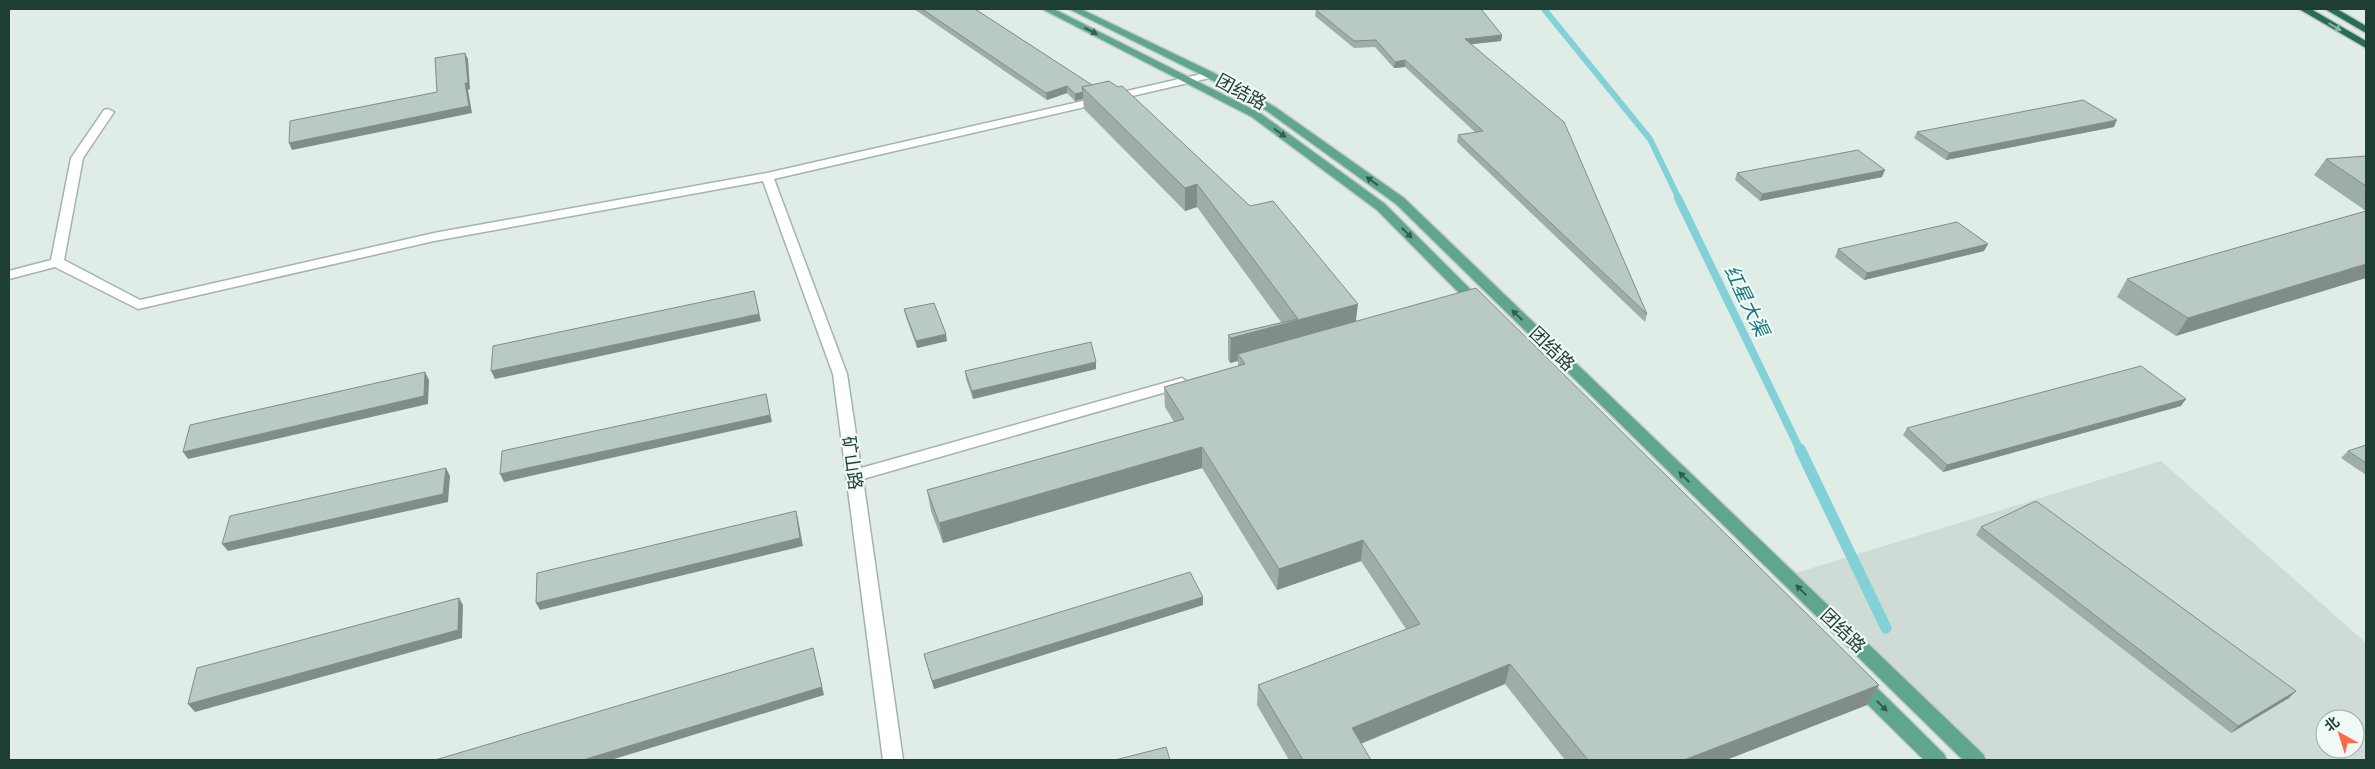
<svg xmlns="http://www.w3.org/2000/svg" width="2375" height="769" viewBox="0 0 2375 769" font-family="Signika,'Noto Sans SC',sans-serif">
<rect width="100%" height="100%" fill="#e0ece6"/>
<path fill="#cedcd5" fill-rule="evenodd" d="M2161,461L2366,643V760H1976L1786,576ZM2325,719H2355V749H2325Z"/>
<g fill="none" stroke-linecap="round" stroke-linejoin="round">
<polyline stroke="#82d1d7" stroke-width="6" points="1544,9 1650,139 1679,199"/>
<polyline stroke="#82d1d7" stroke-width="8" points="1678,198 1800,450"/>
<polyline stroke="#82d1d7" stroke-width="11" points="1800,449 1886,628"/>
<g stroke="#a2b4ad" stroke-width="3">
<polygon id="minor" points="1210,72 1214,73 1214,77 774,179 847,374 861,468 1182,378 1189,383 1187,386 863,479 903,760 883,760 833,374 763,181 434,241 138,309 55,267 9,279 9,271 51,260 71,158 104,110 108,109 114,112 83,158 64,260 140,300 434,233 767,173"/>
</g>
<g stroke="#c0c9c6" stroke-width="3">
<g id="major">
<polygon points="1042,9 1054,9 1260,113 1385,204 1486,305 1484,308 1474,308 1377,210 1252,117"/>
<polygon points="1069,9 1081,9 1214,73 1275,107 1404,198 1983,754 1986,760 1963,760 1396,204 1267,111 1206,77"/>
<polygon points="1859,675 1866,677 1944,754 1947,760 1924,760 1852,689 1850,683 1852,677"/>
</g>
</g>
<g stroke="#c0c9c6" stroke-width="3">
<g id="highway">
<polygon points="2299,9 2311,9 2366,41 2366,48"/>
<polygon points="2325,9 2337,9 2366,26 2366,33"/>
</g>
</g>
<use href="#minor" fill="#fff" fill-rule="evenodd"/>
<use href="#major" fill="#60a68f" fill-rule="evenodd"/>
<use href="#highway" fill="#286d5a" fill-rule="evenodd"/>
</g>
<g fill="#9eaea6">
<polygon points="914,9 975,9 1092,85 1356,322 1879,685 1867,705 1726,760 1565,760 1505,684 1361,744 1371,760 1289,760 1257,705 1258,685 1406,629 1361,561 1277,590 1202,468 943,543 931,511 927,490 1174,422 1165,407 1164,387 1238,366 1238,361 1230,363 1228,359 1228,335 1281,322 1197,207 1185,211 1084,109 1083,99 1075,101 1067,93 1047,100"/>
<polygon points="1316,10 1502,35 1501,41 1472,44 1647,314 1645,322 1457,142 1458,135 1476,133 1405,67 1394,68 1375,47 1354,48 1315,16"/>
<polygon points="2114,127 1946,160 1914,138 1917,132"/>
<polygon points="2366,156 2366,211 2314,175 2326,159"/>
<polygon points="1737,173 1882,177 1760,201 1735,180"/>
<polygon points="2366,211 2176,336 2117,297 2127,279"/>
<polygon points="1838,249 1984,251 1864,280 1835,257"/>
<polygon points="904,309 947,341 917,348 906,317"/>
<polygon points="1096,362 1096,369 973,399 966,379 965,371"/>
<polygon points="2181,406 1943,472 1903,435 1907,428"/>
<polygon points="2366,445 2366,475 2341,458 2348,451"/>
<polygon points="1981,527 2289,698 2231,733 1976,535"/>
<polygon points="1203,605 934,689 924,654"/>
</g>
<g fill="#818d87">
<polygon points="1502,35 1501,41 1464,45 1465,39"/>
<polygon points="465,53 468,59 470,89 468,90 472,113 292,150 289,143 465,83"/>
<polygon points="1405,60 1405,67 1394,68 1395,62"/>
<polygon points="1067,86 1067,93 1047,100 1046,93"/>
<polygon points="1083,92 1083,99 1075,101 1075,94"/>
<polygon points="2117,120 2114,127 1946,160 1949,153"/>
<polygon points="1885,170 1882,177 1760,201 1762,194"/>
<polygon points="1197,184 1197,207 1185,211 1185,188"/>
<polygon points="1988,244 1984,251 1864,280 1867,273"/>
<polygon points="2366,264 2366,278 2176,336 2188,318"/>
<polygon points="754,291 761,321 495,379 491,371"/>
<polygon points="1358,304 1355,328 1238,354 1238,361 1230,363 1231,338"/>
<polygon points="946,334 947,341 917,348 916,341"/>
<polygon points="1096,362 1096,369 973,399 972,391"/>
<polygon points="425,372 429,380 428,404 188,459 183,452"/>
<polygon points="766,394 772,422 504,482 500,474"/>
<polygon points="2186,399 2181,406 1943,472 1947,465"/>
<polygon points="1202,447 1202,468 943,543 939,523"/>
<polygon points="446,468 450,476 448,502 228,551 222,544"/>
<polygon points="796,511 798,519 803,546 540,610 536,603"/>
<polygon points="1363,540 1361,561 1277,590 1279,569"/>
<polygon points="1203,597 1203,605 934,689 932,681"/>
<polygon points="459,598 463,605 462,638 195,712 188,704"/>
<polygon points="813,648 824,695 611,760 583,760"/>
<polygon points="1510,664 1505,684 1349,748 1352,728"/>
<polygon points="1879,685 1867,705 1726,760 1684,760"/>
<polygon points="2296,691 2289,698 2231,733 2238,726"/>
</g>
<g fill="#b8cac1" stroke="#818d87">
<polygon points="922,9 975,9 1092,85 1082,87 1083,92 1075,94 1067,86 1046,93"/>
<polygon points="1321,9 1481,9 1502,35 1465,39 1564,122 1647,314 1458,135 1483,131 1405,60 1395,62 1376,40 1354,41 1316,10"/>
<polygon points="465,53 468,83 465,83 469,106 289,143 290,121 437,92 435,58"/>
<polygon points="1109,81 1118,87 1122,86 1250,206 1273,201 1358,304 1231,338 1228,335 1298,319 1197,184 1185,188 1082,87"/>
<polygon points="2083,100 2117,120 1949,153 1917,132"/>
<polygon points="1858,150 1885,170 1762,194 1737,173"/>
<polygon points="2366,156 2366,186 2326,159"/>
<polygon points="2366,211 2366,264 2188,318 2127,279"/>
<polygon points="1957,222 1988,244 1867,273 1838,249"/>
<polygon points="1476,288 1879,685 1684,760 1588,760 1510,664 1352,728 1371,760 1303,760 1258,685 1420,624 1363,540 1279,569 1202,447 939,523 927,490 1184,419 1164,387 1245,364 1238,354"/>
<polygon points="754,291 759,314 491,371 493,346"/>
<polygon points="934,303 946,334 916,341 904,309"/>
<polygon points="1091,342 1096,362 972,391 965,371"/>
<polygon points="2141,366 2186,399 1947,465 1907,428"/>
<polygon points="425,372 424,396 183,452 190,425"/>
<polygon points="766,394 770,415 500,474 502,451"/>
<polygon points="2366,445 2366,463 2348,451"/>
<polygon points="446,468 443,494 222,544 230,516"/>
<polygon points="2036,501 2296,691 2238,726 1981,527"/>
<polygon points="796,511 800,538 536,603 537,573"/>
<polygon points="1190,572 1203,597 932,681 924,654"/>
<polygon points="459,598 458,630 188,704 197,668"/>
<polygon points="813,648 822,687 583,760 435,760"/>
<polygon points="1166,747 1170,760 1115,760"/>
</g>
<defs><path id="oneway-solid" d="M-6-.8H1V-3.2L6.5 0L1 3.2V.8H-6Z" transform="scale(1.25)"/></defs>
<use fill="#8cb3a7" href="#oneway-solid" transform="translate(2335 27) rotate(31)"/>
<g fill="#325d4f">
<use href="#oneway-solid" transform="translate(1091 31) rotate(27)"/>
<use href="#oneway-solid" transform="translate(1280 133) rotate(36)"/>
<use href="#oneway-solid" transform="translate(1372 181) rotate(-144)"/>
<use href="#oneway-solid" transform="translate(1407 233) rotate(45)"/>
<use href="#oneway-solid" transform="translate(1517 315) rotate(-136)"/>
<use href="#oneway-solid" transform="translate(1684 477) rotate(-136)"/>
<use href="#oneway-solid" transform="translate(1801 590) rotate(-136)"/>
<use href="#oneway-solid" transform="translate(1882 706) rotate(45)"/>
</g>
<g text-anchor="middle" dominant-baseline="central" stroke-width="4.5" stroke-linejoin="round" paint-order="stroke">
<g font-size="18" fill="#1f3e33" stroke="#f1f9f4">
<text transform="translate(1241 92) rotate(29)">团结路</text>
<text transform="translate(1552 349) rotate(44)">团结路</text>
<text transform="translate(852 463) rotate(82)">矿山路</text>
<text transform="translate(1843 631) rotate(44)">团结路</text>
</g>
<g font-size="19" font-style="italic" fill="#137680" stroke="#f1f9f4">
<text transform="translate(1746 301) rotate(64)">红星大渠</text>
</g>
</g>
<rect width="2375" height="769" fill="none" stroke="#1f3e33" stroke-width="20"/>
<g transform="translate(2340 734) rotate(321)"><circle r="24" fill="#f1f9f4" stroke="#9daea7"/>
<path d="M0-4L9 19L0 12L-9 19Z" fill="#ff694b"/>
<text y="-8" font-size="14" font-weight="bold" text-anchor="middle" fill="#1f3e33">北</text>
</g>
</svg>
